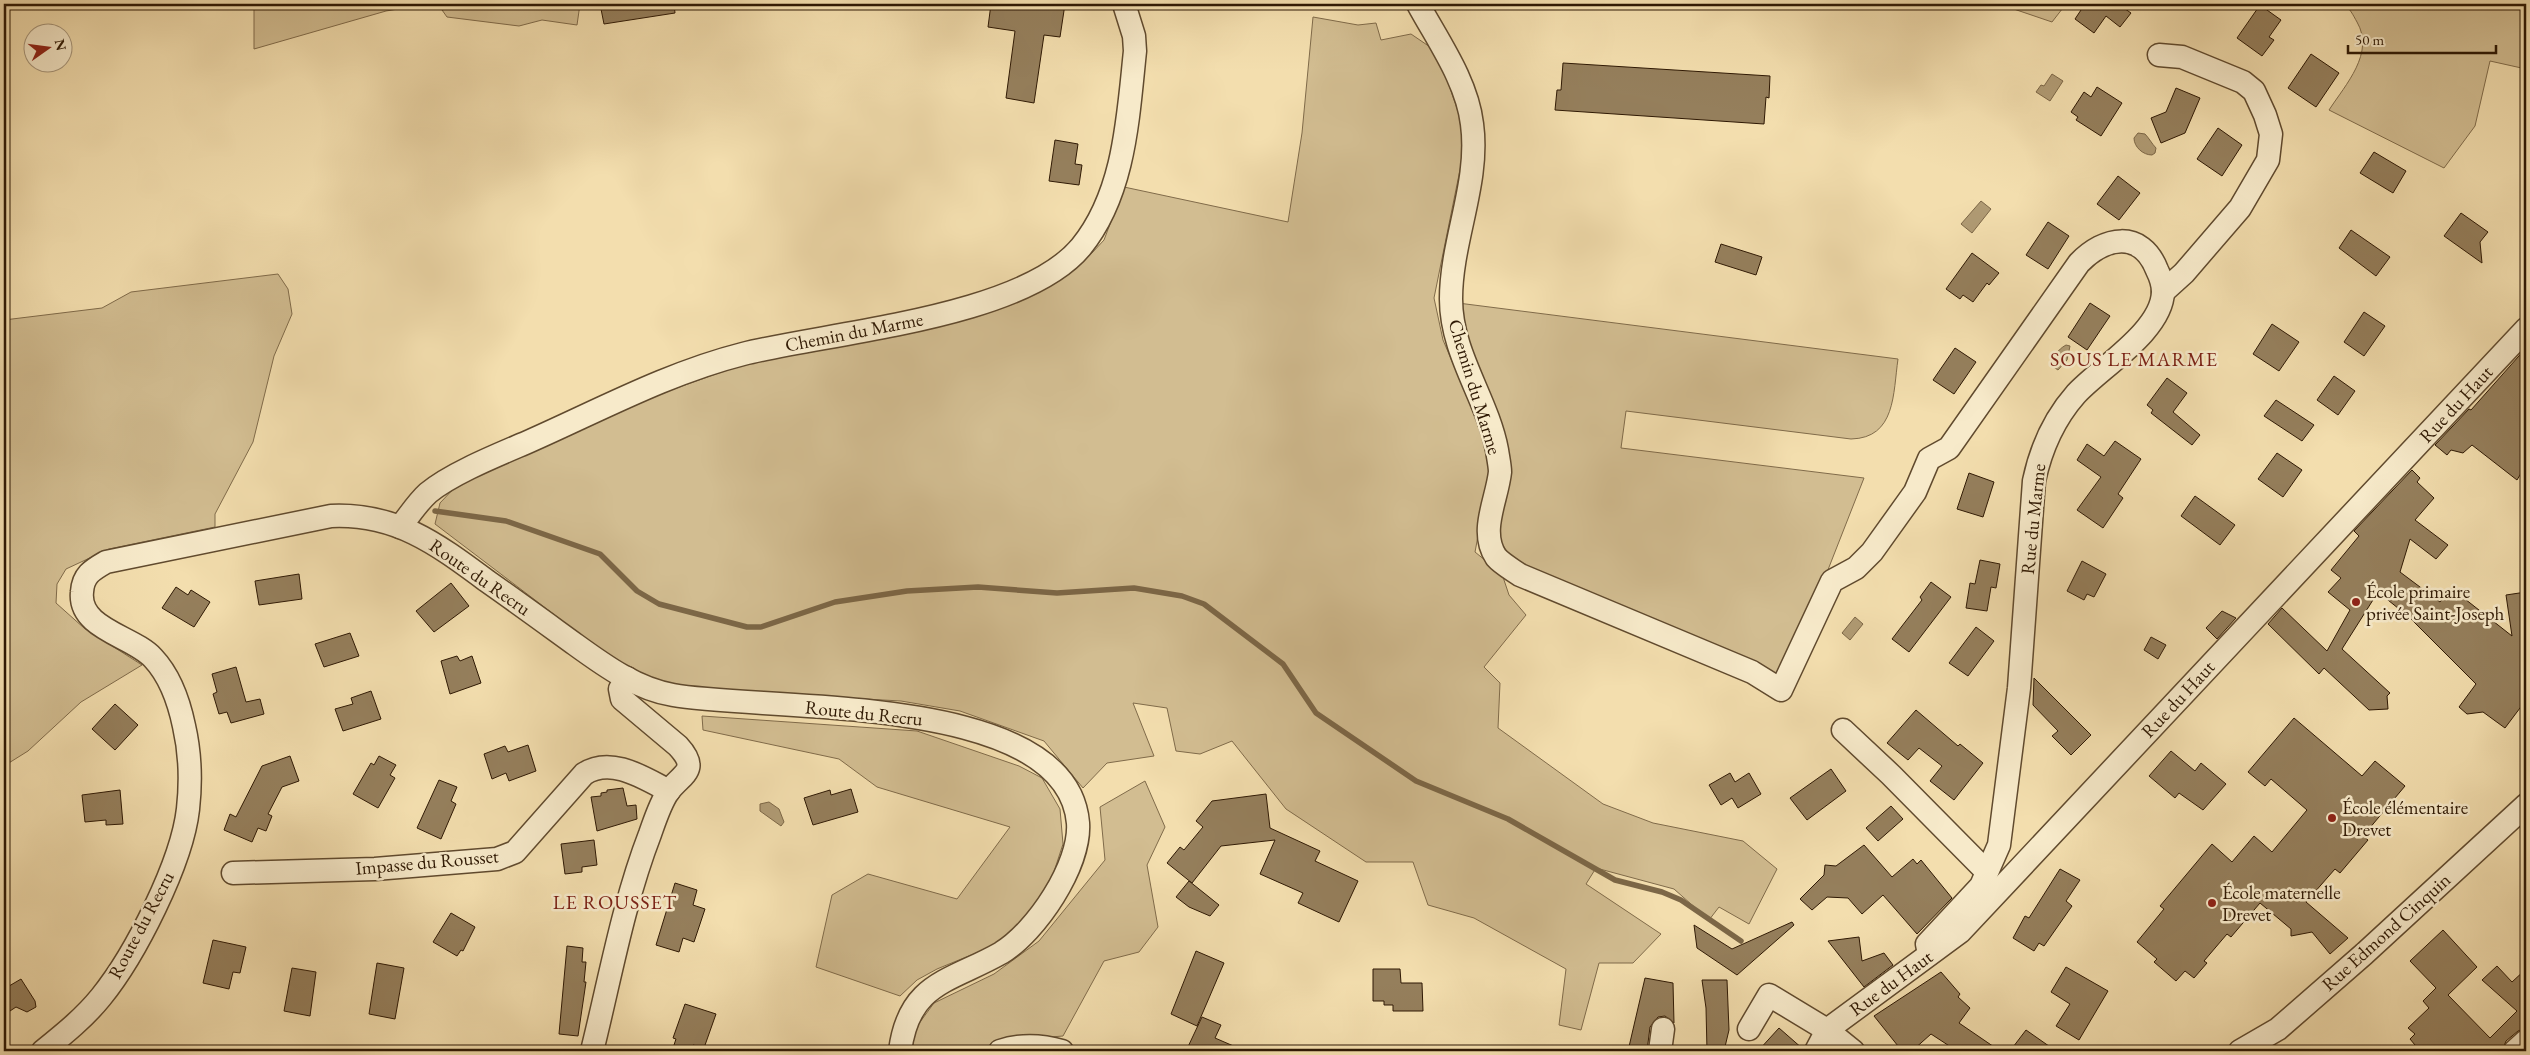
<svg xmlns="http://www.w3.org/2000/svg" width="2530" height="1055" viewBox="0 0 2530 1055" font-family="'EB Garamond',serif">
<rect width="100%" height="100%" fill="#f3deae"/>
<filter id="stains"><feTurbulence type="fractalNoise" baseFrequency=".004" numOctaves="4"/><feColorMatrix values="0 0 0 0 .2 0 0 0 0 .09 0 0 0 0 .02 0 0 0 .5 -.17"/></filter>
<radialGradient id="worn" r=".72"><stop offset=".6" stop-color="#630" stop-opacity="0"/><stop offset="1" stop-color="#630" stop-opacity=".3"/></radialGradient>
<g fill="#d2bd91" stroke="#806b4a">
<polygon points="254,4 428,4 386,11 254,49"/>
<polygon points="501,4 580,4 577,25 542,20 519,26 447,17 442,10 454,7"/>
<polygon points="1999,4 2066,4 2052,22"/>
<path d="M2343,4H2526V69L2490,61L2475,126L2444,168L2329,110C2346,84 2375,53 2357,22C2353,15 2350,8 2343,4Z"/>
<polygon points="1313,17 1358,25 1376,23 1381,40 1411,34 1433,49 1441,62 1459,114 1464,150 1434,298 1443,340 1487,443 1491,467 1475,552 1502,574 1509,595 1526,615 1484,667 1500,683 1498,728 1603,804 1653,823 1743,841 1777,869 1749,924 1719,907 1709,920 1674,889 1596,868 1586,884 1661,934 1633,963 1599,963 1581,1030 1559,1025 1566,969 1474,918 1428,905 1413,862 1366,862 1286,809 1232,741 1200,754 1176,751 1167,708 1133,703 1154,756 1107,763 1083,788 1044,741 960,711 901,701 701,690 647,679 610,657 435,524 440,503 457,485 629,405 744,364 1056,281 1092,253 1104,240 1124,187 1288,222 1302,133"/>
<polygon points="278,274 288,289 292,314 274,356 253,442 215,514 215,527 109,549 66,569 57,584 56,603 84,628 142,665 81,702 28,751 4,766 4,320 102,308 131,292"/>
<path d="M1458,303L1898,359C1893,393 1896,438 1851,439L1626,411L1621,448L1864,478L1802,636L1780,673L1770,676L1517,567L1493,530L1507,467Z"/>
<polygon points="702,716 917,731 1019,766 1042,778 1060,809 1063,844 1048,890 1009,936 993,946 937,969 917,980 900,996 816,967 832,895 868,874 957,899 1010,827 877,787 839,759 703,730"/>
<polygon points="1145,781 1165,827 1147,865 1158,927 1139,952 1104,961 1063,1036 1002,1041 983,1051 910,1051 909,1037 934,1003 994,974 1039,941 1105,860 1100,807"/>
</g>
<g fill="#b09b74" stroke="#7c6747">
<polygon points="2052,74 2063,81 2050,101 2036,92 2041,85 2044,86"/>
<path d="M2138,133L2145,134C2149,138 2152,144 2156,148L2155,153L2152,155C2143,155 2134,147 2134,138Z"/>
<polygon points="1981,201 1991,209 1972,233 1961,224"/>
<path d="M2066,345L2070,346L2067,360L2058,370L2052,366C2054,356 2057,350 2066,345Z"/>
<polygon points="1855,617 1863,624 1850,640 1842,633"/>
<polygon points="769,802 779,809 784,822 781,826 760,811 760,804"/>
</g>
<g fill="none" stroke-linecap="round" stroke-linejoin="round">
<polyline stroke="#7c6747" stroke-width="5.5" points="435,511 506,521 600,554 637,591 659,604 747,627 761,627 835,602 907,591 978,587 1057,593 1134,588 1182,596 1204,604 1283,664 1316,713 1416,781 1508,819 1615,880 1662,892 1681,900 1741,941"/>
</g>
<g fill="#957f5c" stroke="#2f1904">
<polygon points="600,4 674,4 675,13 604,24"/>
<polygon points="991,4 1065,4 1060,37 1044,35 1034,103 1006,98 1015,31 988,27"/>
<polygon points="2085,4 2118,4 2131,13 2120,27 2106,16 2094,33 2075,19"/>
<polygon points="2260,5 2281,20 2269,37 2274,40 2262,56 2237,38"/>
<polygon points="2311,54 2339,73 2316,107 2288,88"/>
<polygon points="1563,63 1770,76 1769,98 1766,97 1764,124 1555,110 1557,90 1561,90"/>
<polygon points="2097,87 2122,103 2101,136 2076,120 2078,117 2071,112 2084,92 2091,97"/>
<polygon points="2176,88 2200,98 2185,133 2161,143 2151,118 2166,112"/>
<polygon points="2218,128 2242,145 2222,176 2197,159"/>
<polygon points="1055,140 1078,144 1075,164 1082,165 1079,185 1049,181"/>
<polygon points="2374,152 2406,171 2393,193 2360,173"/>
<polygon points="2118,176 2140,193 2119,220 2097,204"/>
<polygon points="2461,213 2488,232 2480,242 2482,263 2444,236"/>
<polygon points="2048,222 2069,236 2048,269 2026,255"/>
<polygon points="2351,230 2390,257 2376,276 2339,248"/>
<polygon points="1721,244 1762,257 1756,275 1715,262"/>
<polygon points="1972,253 1999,273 1989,285 1987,283 1973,302 1963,295 1960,299 1946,289"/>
<polygon points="2090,303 2110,316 2087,350 2068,337"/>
<polygon points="2364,312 2385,326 2364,356 2344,342"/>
<polygon points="2272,324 2299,342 2279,371 2253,354"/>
<polygon points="1955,348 1976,362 1954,394 1933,380"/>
<polygon points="2526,348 2526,465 2517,480 2472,445 2463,453 2451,450 2447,455 2435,445 2469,409 2471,410"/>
<polygon points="2334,376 2355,391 2338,415 2317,400"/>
<polygon points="2167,378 2187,393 2173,412 2200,435 2192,445 2151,413 2153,410 2147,405"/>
<polygon points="2276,400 2314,425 2302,441 2264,416"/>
<polygon points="2115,441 2141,459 2118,494 2123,498 2103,528 2077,510 2101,477 2077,460 2087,444 2104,456"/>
<polygon points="2277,453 2302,470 2283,497 2258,479"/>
<polygon points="2412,470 2420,478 2417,482 2434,498 2415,520 2448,545 2436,559 2410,539 2400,572 2440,602 2451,588 2512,636 2506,595 2526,592 2526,700 2505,728 2483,712 2467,714 2459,707 2476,684 2409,617 2378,592 2342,649 2390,693 2387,696 2388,709 2369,710 2324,668 2319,674 2268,624 2282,608 2327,651 2350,610 2328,592 2341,578 2331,570 2359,536 2354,531"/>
<polygon points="1969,473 1994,482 1983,517 1957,509"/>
<polygon points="2195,496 2235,525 2220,545 2181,516"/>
<polygon points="1980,560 2000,564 1996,588 1991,587 1987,611 1966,608 1970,583 1975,584"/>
<polygon points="2082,561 2106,574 2094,597 2087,594 2084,600 2067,591"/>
<polygon points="299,574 302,599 259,605 255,581"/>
<polygon points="1931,582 1951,597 1909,652 1892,639 1922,600 1920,597"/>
<polygon points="451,583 469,606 434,632 416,611"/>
<polygon points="176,587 188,595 191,590 210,602 194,627 162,608"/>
<polygon points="2222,611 2236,618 2217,639 2206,628"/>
<polygon points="1976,627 1994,641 1968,676 1949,663"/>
<polygon points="350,633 359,656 324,667 315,644"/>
<polygon points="2151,637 2166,645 2158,659 2144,650"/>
<polygon points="457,656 460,661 472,656 481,683 450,694 441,661"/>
<polygon points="236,667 246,702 260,699 264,714 231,723 227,712 219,714 213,694 217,692 212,674"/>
<polygon points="2034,678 2091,735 2071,755 2052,736 2058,731 2033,705"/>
<polygon points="371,691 381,719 343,731 335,709 353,704 351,698"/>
<polygon points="115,704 138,725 115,750 92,729"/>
<polygon points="1916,710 1958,746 1960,744 1983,763 1954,800 1930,781 1942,766 1919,748 1908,760 1887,743"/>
<polygon points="2294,718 2362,776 2375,761 2405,786 2363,836 2368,840 2340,873 2335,869 2306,902 2348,938 2330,954 2312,932 2291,936 2291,929 2260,903 2231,937 2227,934 2204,961 2207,963 2194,978 2185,971 2176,981 2154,962 2157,959 2137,942 2164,909 2160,906 2212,844 2232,862 2254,836 2272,852 2307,810 2271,779 2265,786 2248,772"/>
<polygon points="528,745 536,771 509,781 506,773 492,779 484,754 505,746 508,752"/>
<polygon points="2171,751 2195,771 2201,763 2226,784 2203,810 2179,793 2175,798 2149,776"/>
<polygon points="290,756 299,781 282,787 268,814 272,816 266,831 258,828 252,842 224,830 230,814 236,817 262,766"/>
<polygon points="379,756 396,765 390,775 395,778 378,808 353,794 371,763 374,765"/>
<polygon points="1831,769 1846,791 1807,820 1790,798"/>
<polygon points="1730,773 1735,782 1749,773 1761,794 1738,808 1732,798 1721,805 1709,785"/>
<polygon points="439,780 457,787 451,801 456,804 441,839 417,828"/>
<polygon points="623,788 627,806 636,805 637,819 597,831 591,797 601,796 601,793 607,792 607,790"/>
<polygon points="851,789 858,812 813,825 804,798 830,790 831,795"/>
<polygon points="120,790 123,824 106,825 106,820 85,822 82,795"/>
<polygon points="1266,794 1270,828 1320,851 1315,861 1358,881 1339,922 1298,903 1303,893 1260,874 1275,840 1221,846 1192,883 1167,863 1180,847 1184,850 1203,827 1196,821 1212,801"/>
<polygon points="1891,806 1903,819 1878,841 1866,828"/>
<polygon points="594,840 597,865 582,867 582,872 565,874 561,844"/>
<polygon points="1864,845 1892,877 1913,859 1917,864 1921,860 1952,898 1917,934 1883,895 1862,914 1848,898 1827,897 1812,910 1800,899 1824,875 1825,865 1836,866"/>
<polygon points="2060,869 2080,880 2066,901 2072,906 2044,946 2039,943 2034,951 2013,938 2025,916 2029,918"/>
<polygon points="1189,881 1219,905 1210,916 1189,907 1176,897"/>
<polygon points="675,883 697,890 693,905 705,909 694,942 683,938 679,952 656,945"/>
<polygon points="451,913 475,927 463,951 461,950 457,956 433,942"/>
<polygon points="1792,922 1794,925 1737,975 1697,948 1694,925 1732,949"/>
<polygon points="2443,930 2477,967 2448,995 2490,1038 2517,1011 2482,980 2497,966 2512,982 2526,969 2526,1028 2518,1031 2506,1041 2502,1051 2420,1051 2410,1039 2415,1034 2408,1028 2429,1008 2423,1001 2436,988 2410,961"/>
<polygon points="1859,937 1862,961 1884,953 1893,965 1864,987 1828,941"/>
<polygon points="213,940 246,947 240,973 233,972 229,989 203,983"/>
<polygon points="567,946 583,948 582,962 586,962 584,982 586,982 578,1036 559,1034"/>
<polygon points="1196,951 1224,963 1197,1026 1171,1014"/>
<polygon points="377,963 404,968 395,1019 369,1014"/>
<polygon points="2066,967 2108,991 2079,1040 2056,1026 2070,1004 2051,992"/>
<polygon points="292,968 316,972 310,1016 284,1011"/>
<polygon points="1373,969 1400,969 1401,983 1422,983 1423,1011 1393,1011 1393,1005 1384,1005 1384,1001 1373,1001"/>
<polygon points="1941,972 1960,994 1958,997 1970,1008 1959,1023 2000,1051 1957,1051 1931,1034 1912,1051 1902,1051 1874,1016"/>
<polygon points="1645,978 1673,983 1674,1023 1665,1016 1658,1017 1650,1027 1647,1051 1628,1051"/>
<polygon points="21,979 35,1001 36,1007 27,1012 16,1007 4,1015 4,989"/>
<polygon points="1702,980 1727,980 1729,1030 1724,1051 1707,1051 1706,1008"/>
<polygon points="685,1004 716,1014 704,1048 693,1045 691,1051 672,1051 676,1039 673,1038"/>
<polygon points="1202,1017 1221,1025 1215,1038 1245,1051 1186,1051"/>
<polygon points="1779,1028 1803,1049 1803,1051 1758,1051"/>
<polygon points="2026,1030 2056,1051 2010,1051"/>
</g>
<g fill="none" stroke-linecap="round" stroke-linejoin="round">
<g stroke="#604a2e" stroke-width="25">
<g id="minor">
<path d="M1418,4C1438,41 1467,81 1472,124C1480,183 1451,240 1451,299C1451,354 1487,398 1497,450C1498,457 1500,466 1500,472C1497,500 1479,531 1496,557C1502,564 1513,570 1520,575L1752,672L1781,690L1832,581L1856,568L1872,552L1915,492L1929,459L1949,448L2079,263C2104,237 2141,229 2157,270C2160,276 2163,284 2163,292C2162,331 2101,367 2076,394C2053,420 2041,448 2034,481L2019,688L1999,845L1981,886L1927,944L1929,954"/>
<polyline points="2159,55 2182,57 2243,82 2254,91 2265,115 2271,134 2268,160 2240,208 2184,273 2163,292"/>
<path d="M400,527C409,516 417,503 428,493C452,473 500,454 530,441C600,410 668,373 743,354C831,332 1022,318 1081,247C1125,193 1128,117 1135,51L1134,36L1124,4"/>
<polyline points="1843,730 1891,775 1986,871"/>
<path d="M233,873L375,869L497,859L515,852L584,774C611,756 644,778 669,791"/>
<polyline points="1749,1029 1769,995 1827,1030 1853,1051"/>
<path d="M43,1051C64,1034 84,1018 101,997C135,955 182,863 188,809C191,782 190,752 184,726C179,702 170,676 153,658C133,636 78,629 82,592C83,575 92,570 106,562L331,516C396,513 437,544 487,581C517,602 547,624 576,645C605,666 637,689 673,695C766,712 1067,691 1078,823C1081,865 1036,932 1001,953C950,982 909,982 900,1051"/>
<path d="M592,1051C610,979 623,904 650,834C655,820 660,804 668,792C681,774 701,771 678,746L622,699L620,689L627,678"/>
<path d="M1000,1051C1021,1044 1041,1045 1062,1051"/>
<polyline points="1660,1051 1663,1029"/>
<polyline points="1816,1051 1827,1030 1960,932 2526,329"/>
<polyline points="2240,1051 2278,1029 2364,954 2526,805"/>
<polyline points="2515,1051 2526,1041"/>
</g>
</g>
<use href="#minor" stroke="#f7eaca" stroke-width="22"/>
</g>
<g fill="#8f2418" stroke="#f7eaca" stroke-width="2">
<circle cx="2356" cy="602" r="5"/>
<circle cx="2332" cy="818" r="5"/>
<circle cx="2212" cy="903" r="5"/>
</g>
<g text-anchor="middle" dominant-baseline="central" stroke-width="5" stroke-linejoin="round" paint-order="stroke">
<g font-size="19" fill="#2f1904" stroke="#f7eaca">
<text transform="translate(854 332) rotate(-11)">Chemin du Marme</text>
<text transform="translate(1475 387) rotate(73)">Chemin du Marme</text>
<text transform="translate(2456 404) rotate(-47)">Rue du Haut</text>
<text transform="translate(2033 519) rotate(-84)">Rue du Marme</text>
<text transform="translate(480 577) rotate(35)">Route du Recru</text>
<text transform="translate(2178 699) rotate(-47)">Rue du Haut</text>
<text transform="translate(864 713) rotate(6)">Route du Recru</text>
<text transform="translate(427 862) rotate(-5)">Impasse du Rousset</text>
<text transform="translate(141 925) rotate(-62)">Route du Recru</text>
<text transform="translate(2386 932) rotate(-42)">Rue Edmond Cinquin</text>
<text transform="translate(1891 983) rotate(-36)">Rue du Haut</text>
</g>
<g font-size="19" fill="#2f1904" stroke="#f7eaca" text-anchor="start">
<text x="2366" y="591">École primaire<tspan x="2366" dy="22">privée Saint-Joseph</tspan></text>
<text x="2342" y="807">École élémentaire<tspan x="2342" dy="22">Drevet</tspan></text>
<text x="2222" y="892">École maternelle<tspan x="2222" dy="22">Drevet</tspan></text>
</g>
<g font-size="20" letter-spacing="1" fill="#7a1f14" stroke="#f7eaca">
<text x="2134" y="359">SOUS LE MARME</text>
<text x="615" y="902">LE ROUSSET</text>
</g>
</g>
<rect width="2530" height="1055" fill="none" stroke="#f3deae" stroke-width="20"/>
<rect x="5" y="5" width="2520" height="1045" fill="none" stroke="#2f1904" stroke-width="2.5"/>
<rect x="10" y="10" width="2510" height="1035" fill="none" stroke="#2f1904"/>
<g transform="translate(48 48) rotate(76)"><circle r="24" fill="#f7eaca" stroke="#a7967b"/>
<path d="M0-4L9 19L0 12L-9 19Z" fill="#8f2418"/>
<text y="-8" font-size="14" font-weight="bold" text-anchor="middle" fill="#2f1904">N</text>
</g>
<path d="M2348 45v8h148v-8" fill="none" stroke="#2f1904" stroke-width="2.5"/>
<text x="2355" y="45" font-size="15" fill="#2f1904" stroke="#f7eaca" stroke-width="4" paint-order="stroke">50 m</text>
<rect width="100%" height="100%" filter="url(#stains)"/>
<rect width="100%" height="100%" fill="url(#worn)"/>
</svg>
